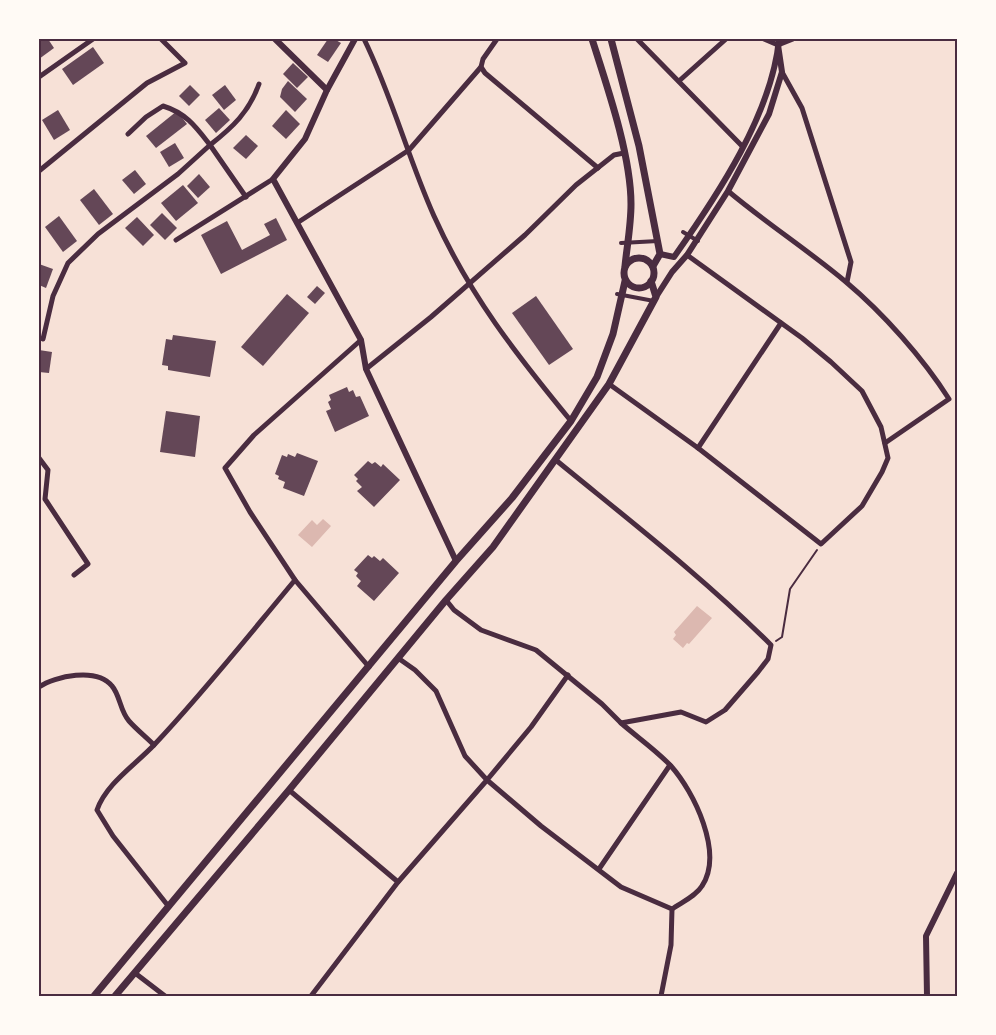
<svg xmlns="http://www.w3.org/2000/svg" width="996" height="1035" viewBox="0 0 996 1035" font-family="Overpass,sans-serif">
<rect width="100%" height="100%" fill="#f7e1d7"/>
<g fill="#dcb8b0">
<polygon points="323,519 331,526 312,547 298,535 312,520 317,525"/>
<polygon points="697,606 712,618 689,644 687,643 683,648 673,639 676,635 674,632"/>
</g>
<g fill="#644757">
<polygon points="39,39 48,39 54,48 39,59"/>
<polygon points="328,39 334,39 341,43 328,62 317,55"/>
<polygon points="93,47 104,63 73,85 62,69"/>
<polygon points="293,63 308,77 297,88 283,74"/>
<polygon points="288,81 307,99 295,112 280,97 282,89"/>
<polygon points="190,85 200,95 189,106 179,96"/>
<polygon points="225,85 236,100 224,110 212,95"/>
<polygon points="219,108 230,120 216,133 205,120"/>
<polygon points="58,110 70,130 54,140 42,120"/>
<polygon points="286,110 300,124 286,139 272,126"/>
<polygon points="177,111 187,124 156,148 146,136"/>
<polygon points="246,135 258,146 246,159 233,148"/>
<polygon points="175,143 184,158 169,167 160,152"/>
<polygon points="135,170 146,184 134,194 122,180"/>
<polygon points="199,174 210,187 198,198 187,186"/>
<polygon points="183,185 198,203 176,221 161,203"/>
<polygon points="94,189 113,214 99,225 80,200"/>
<polygon points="162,213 177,228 165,240 150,225"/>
<polygon points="59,216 77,241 63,252 45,227"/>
<polygon points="137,217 154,235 143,246 125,228"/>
<polygon points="276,218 287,240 221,274 201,235 227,221 242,250 270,235 264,224"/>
<polygon points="39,264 53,269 46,288 39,285"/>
<polygon points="317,286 325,293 315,304 307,297"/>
<polygon points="287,294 309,313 263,366 241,347"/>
<polygon points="536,296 573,349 549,365 512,313"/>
<polygon points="173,335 216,341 210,377 168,370 168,366 162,365 166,339 172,340"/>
<polygon points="39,350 52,352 49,373 39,372"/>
<polygon points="347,387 349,392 353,390 356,397 360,396 369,416 335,432 326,411 331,409 328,402 331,400 329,395"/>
<polygon points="166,411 200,416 195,457 160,452"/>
<polygon points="297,453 318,461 304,496 283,488 285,482 278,479 279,476 275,474 282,455 287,457 288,454 295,457"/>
<polygon points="368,461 372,464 375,462 381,467 383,464 400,480 374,507 357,491 362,487 356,481 358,479 354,475"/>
<polygon points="368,555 372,558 374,556 380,561 383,558 399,573 374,601 357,586 361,581 356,576 358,573 354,570"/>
</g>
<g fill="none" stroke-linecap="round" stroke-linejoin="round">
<polyline stroke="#4a2c40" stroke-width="2" points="776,641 782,637 790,589 817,550"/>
<g stroke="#4a2c40" stroke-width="4">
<polyline points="683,232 698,241"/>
<polyline points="621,243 658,241"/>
<polyline points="617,294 654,301"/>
</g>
<g stroke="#4a2c40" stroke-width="5">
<path d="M364,39C392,96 408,158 434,216C470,296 516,354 571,421"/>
<polyline points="497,39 483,59 481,67 485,73 598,168"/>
<polyline points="637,39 742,146"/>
<polyline points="764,39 778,45 793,39"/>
<polyline points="782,72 802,108 851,262 847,282"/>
<polyline points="39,77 93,39"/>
<polyline points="679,81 726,39"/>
<path d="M128,134L146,117L163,106C186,113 196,127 210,145C233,127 249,112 259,84"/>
<polyline points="39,171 147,83 185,63 161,39"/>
<path d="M728,191C766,223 808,250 846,282C883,313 923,358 949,399L885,443"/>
<polyline points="297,223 409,150 481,67"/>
<polyline points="176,240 273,179"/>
<polyline points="43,339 53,296 68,263 98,234 178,174 210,145 246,197"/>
<polyline points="361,340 254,435 225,468 250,512 295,580 369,667"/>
<polyline points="366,369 431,317 525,235 576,185 614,155 624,153"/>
<polyline points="609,384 698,448 821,544 862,506 882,472 888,458 881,427 862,391 831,362 802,338 687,255"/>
<polyline points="698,448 781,323"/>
<polyline points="39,458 48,470 45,499 88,564 74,575"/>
<path d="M446,600L454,610L481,630L536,650L602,704L621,723L681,712L706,722L725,710L758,672L768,659L771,645C704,578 629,520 557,461"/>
<polyline points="568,675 531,727 487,780 541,826 621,887 672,909 671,945 661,996"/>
<path d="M39,687C55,676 97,667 112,686C120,695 120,711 129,721C136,729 146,737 154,745"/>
<path d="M621,723C637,737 656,750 671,766C694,792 724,853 702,886C696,896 682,902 672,909"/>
<polyline points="289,790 398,882"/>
<polyline points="599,869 670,765"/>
<path d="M169,907L113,836L97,810C106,784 135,765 154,745C204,692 249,635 295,580"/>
<polyline points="135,973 165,996"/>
<polyline points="311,996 398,882 487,780 465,756 436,691 415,670 398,658"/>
</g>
<g stroke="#4a2c40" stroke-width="6">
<polyline points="275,39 327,90"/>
<polyline points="355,39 327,90 305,139 273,179 361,340 366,369 456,561"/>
<path d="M660,254L674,257C717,196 772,114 779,39"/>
<polyline points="656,297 672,272 687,255 728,191 769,114 782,72 778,45"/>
<polyline points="927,996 926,936 957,873"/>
</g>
<g stroke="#4a2c40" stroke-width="7">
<path d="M592,39C607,86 631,155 631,204C631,225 627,246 625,266"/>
<polyline points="611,39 639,146 660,254 653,266"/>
<circle cx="639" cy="273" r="15"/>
<polyline points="94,996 456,561 512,498 571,421 597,377 613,334 625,281"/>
<polyline points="115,996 289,790 446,600 493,547 609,384 656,297 651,281"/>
</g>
</g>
<rect width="996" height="1035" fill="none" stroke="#fffaf5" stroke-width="80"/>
<rect x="40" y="40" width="916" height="955" fill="none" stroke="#4a2c40" stroke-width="2"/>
</svg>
